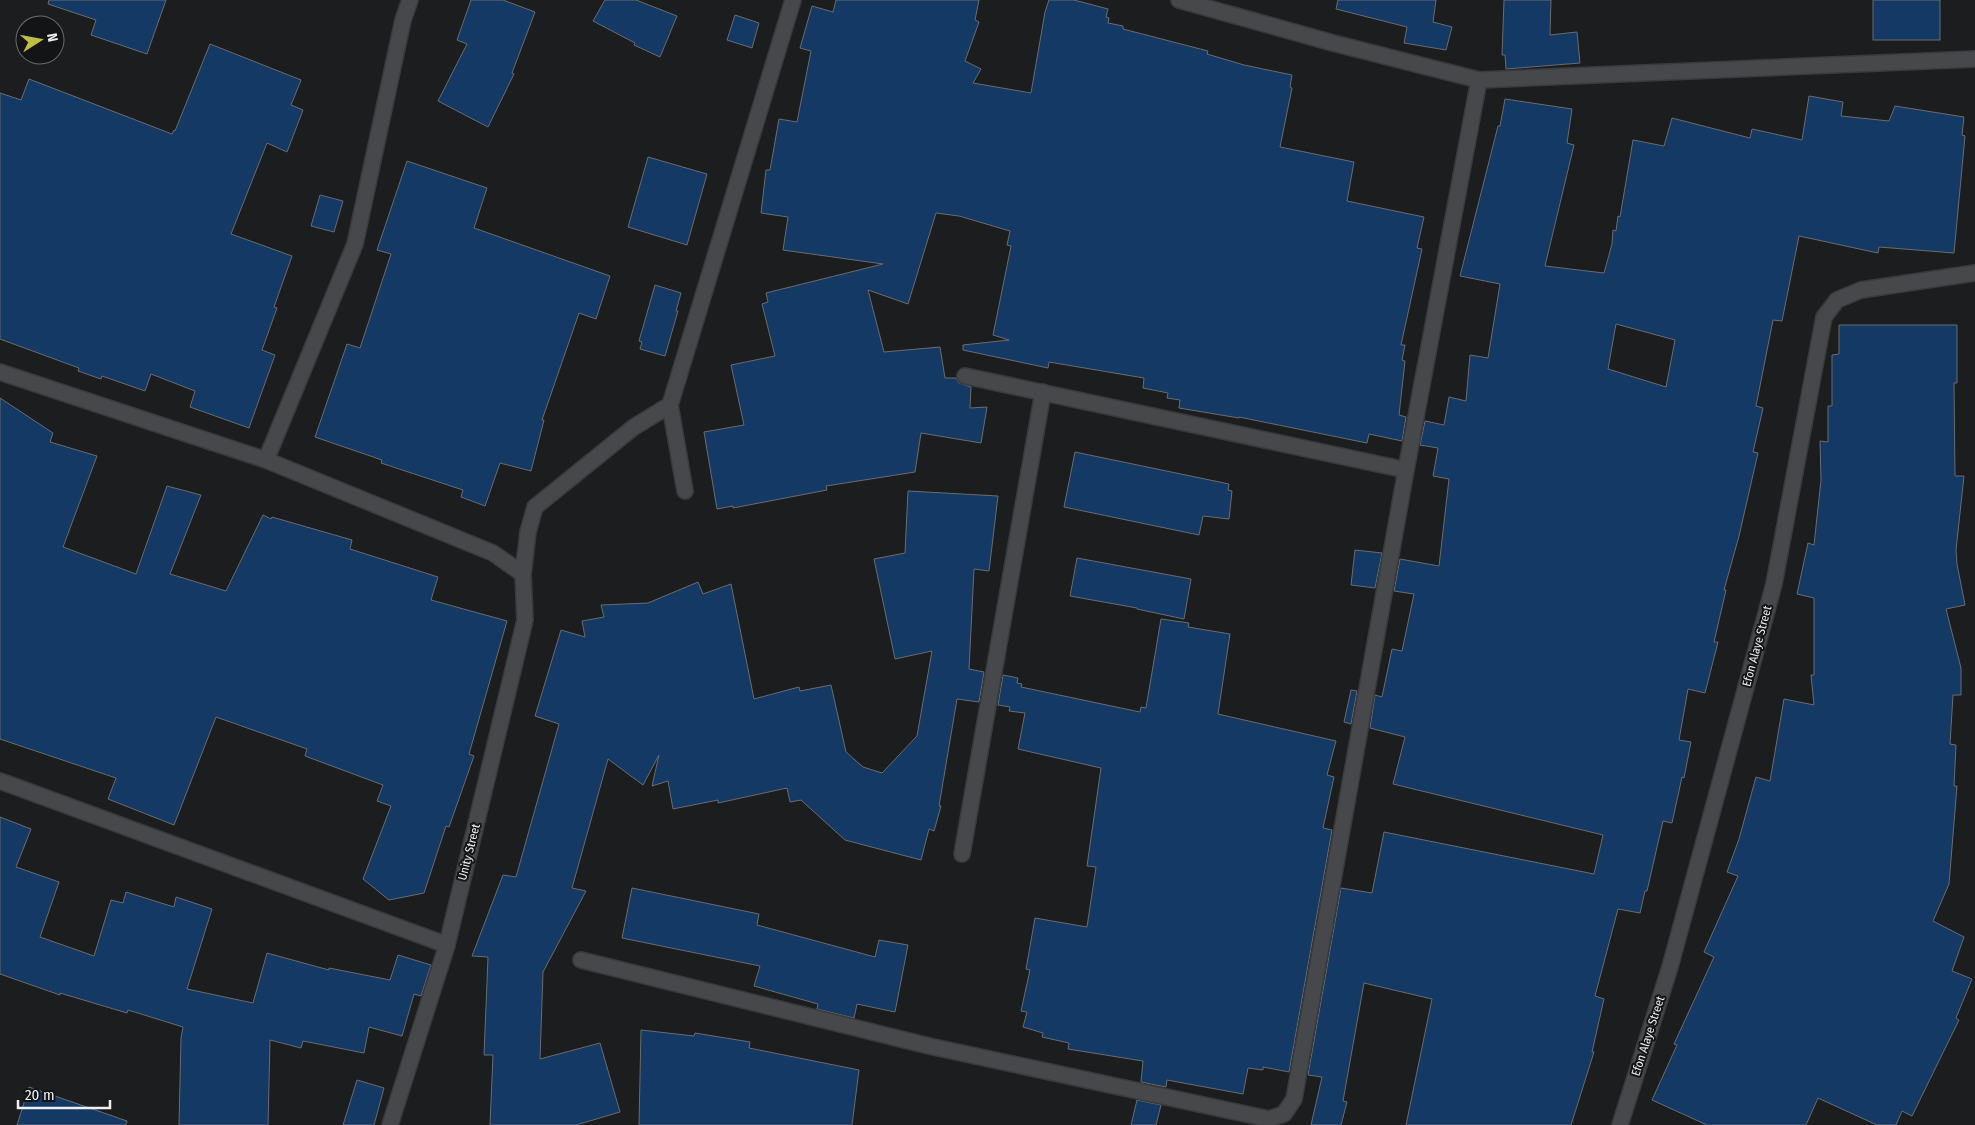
<svg xmlns="http://www.w3.org/2000/svg" width="1975" height="1125" viewBox="0 0 1975 1125" font-family="'Fira Sans Condensed',sans-serif">
<rect width="100%" height="100%" fill="#1b1d1f"/>
<g fill="#133964" stroke="#6a6c6f" fill-rule="evenodd">
<polygon points="49,0 166,0 147,54 91,35 96,20 48,4"/>
<polygon points="471,0 503,0 535,12 512,73 514,74 488,127 438,101 467,44 457,40"/>
<polygon points="605,0 636,0 677,16 660,57 634,45 635,43 593,21"/>
<polygon points="836,0 979,0 975,20 979,22 965,61 981,69 973,83 1031,93 1045,12 1049,0 1074,0 1108,9 1106,17 1109,18 1108,23 1123,26 1123,29 1208,51 1207,54 1244,65 1292,75 1290,87 1292,88 1280,147 1354,162 1347,201 1424,217 1417,248 1422,249 1401,345 1405,345 1402,360 1405,361 1399,415 1406,417 1402,441 1369,434 1367,443 1239,417 1239,418 1179,408 1180,400 1167,398 1168,393 1143,388 1144,378 1049,362 1048,368 963,350 963,345 1009,340 993,335 1011,246 1007,245 1010,231 959,216 936,213 908,304 868,290 884,352 940,347 945,378 956,378 959,383 971,387 970,408 987,407 981,443 921,433 915,472 826,486 827,490 733,508 733,506 717,509 704,432 744,425 731,365 775,356 762,304 768,302 766,293 883,264 783,250 788,217 761,213 766,170 770,170 779,119 797,122 811,51 800,48 812,6 833,12"/>
<polygon points="1338,0 1436,0 1433,22 1452,27 1446,50 1404,43 1407,27 1336,9"/>
<polygon points="1504,0 1551,0 1550,35 1577,32 1580,63 1506,69 1505,55 1502,55"/>
<rect x="1873" y="0" width="67" height="40"/>
<polygon points="735,15 759,23 752,48 727,40"/>
<polygon points="210,44 301,80 291,105 303,110 287,152 267,143 231,234 292,256 274,307 277,308 262,350 275,355 249,428 190,407 195,391 151,374 145,391 102,376 101,379 78,371 79,368 0,339 0,93 21,100 29,79 172,134 174,130 175,131"/>
<path d="M1809,96L1843,102L1841,116L1889,121L1895,106L1964,117L1962,135L1965,136L1954,253L1879,247L1878,253L1799,236L1782,321L1773,320L1756,406L1763,408L1753,452L1758,453L1739,536L1724,590H1726L1714,642H1718L1705,693L1688,689L1679,740L1691,742L1684,778L1682,777L1672,823L1663,821L1647,891H1645L1640,913L1618,909L1595,996L1604,999L1592,1052H1594L1571,1125H1406L1432,999L1364,983L1343,1101L1347,1102L1341,1125H1311L1322,1077L1308,1075L1341,888L1372,893L1384,832L1594,874L1603,835L1393,784L1405,737L1370,728L1375,695L1382,697L1392,649L1402,651L1414,594L1394,591L1400,559L1439,566L1449,479L1433,476L1438,448L1420,445L1425,421L1444,425L1449,397L1466,401L1470,355L1488,358L1500,284L1460,276L1498,126H1500L1505,99L1572,109L1567,143L1574,145L1545,266L1604,273L1612,244L1613,230L1616,231L1618,216L1620,217L1633,140L1664,146L1672,118L1750,138L1752,129L1802,140ZM1616,324L1675,340L1666,387L1608,369Z"/>
<polygon points="648,157 707,174 687,245 628,227"/>
<polygon points="407,161 487,188 474,228 610,276 596,319 579,313 542,420 544,420 531,471 500,463 485,506 461,497 463,490 381,463 382,460 315,437 347,344 360,348 391,254 377,250"/>
<polygon points="320,195 343,201 334,232 311,226"/>
<polygon points="655,285 681,293 676,311 678,311 665,356 640,349 642,342 639,341"/>
<polygon points="1839,325 1957,325 1957,383 1954,383 1955,476 1964,476 1956,550 1957,564 1965,605 1946,609 1961,668 1961,695 1953,695 1950,744 1956,745 1954,786 1957,786 1949,884 1933,921 1964,937 1952,971 1972,979 1956,1018 1959,1020 1912,1116 1902,1111 1896,1125 1877,1125 1818,1098 1806,1125 1707,1125 1652,1100 1677,1045 1674,1044 1714,957 1704,952 1738,876 1727,872 1739,839 1756,777 1770,781 1784,699 1814,705 1811,675 1814,675 1814,598 1797,594 1808,543 1814,545 1821,480 1820,441 1828,442 1828,406 1832,406 1832,355 1839,354"/>
<polygon points="0,398 53,433 50,442 97,456 63,547 136,574 167,486 201,495 170,574 226,591 263,515 271,519 272,517 352,540 350,549 438,577 431,600 507,621 469,754 474,756 449,827 446,826 424,893 389,900 363,879 391,806 377,801 383,785 305,756 307,749 216,717 174,825 108,799 116,778 0,739"/>
<polygon points="1075,452 1229,484 1228,490 1232,491 1229,519 1203,516 1199,535 1064,507"/>
<polygon points="908,491 998,496 989,571 974,569 969,669 984,672 979,702 957,699 939,806 941,806 934,831 929,829 921,860 845,840 801,800 790,802 787,788 718,803 718,800 673,809 668,781 652,786 659,755 643,785 608,759 572,888 586,891 543,972 540,1059 600,1043 620,1112 576,1125 490,1125 493,1055 484,1055 488,957 472,956 503,875 516,877 559,724 535,716 561,630 585,637 582,621 604,617 601,605 648,603 698,582 703,594 731,584 754,699 799,687 800,691 831,685 846,752 863,767 882,773 917,736 932,651 895,659 874,559 905,553"/>
<polygon points="1355,550 1382,553 1375,588 1351,585"/>
<polygon points="1077,558 1191,579 1184,619 1137,609 1137,608 1070,596"/>
<polygon points="1161,619 1189,623 1188,627 1230,634 1218,714 1336,741 1327,775 1334,777 1323,828 1332,830 1289,1072 1263,1067 1263,1070 1248,1068 1243,1094 1167,1080 1166,1087 1141,1082 1143,1061 1068,1049 1069,1043 1042,1037 1043,1033 1023,1027 1027,1012 1021,1011 1030,970 1026,969 1035,918 1087,927 1096,867 1087,866 1101,768 1018,749 1025,713 1009,711 1010,707 998,705 1003,675 1018,678 1017,683 1022,684 1021,687 1140,712 1141,707 1146,708"/>
<polygon points="1351,690 1357,691 1351,724 1344,722"/>
<polygon points="0,817 31,829 16,867 59,882 40,937 94,956 111,900 123,903 126,892 174,907 176,897 212,909 187,989 253,1003 267,953 329,970 329,968 390,980 398,955 431,965 421,996 414,994 402,1036 369,1027 364,1053 303,1041 301,1048 270,1040 268,1125 179,1125 181,1038 183,1027 128,1010 127,1013 60,993 60,995 0,974"/>
<polygon points="632,888 759,914 757,925 875,957 879,940 908,945 895,1012 857,1004 854,1018 817,1009 818,1004 754,986 760,966 622,938"/>
<polygon points="641,1030 694,1036 695,1033 750,1042 749,1048 859,1070 852,1125 639,1125"/>
<polygon points="357,1080 384,1088 374,1125 343,1125"/>
<polygon points="29,1087 127,1121 126,1125 17,1125"/>
<polygon points="1137,1100 1161,1105 1156,1125 1131,1125"/>
</g>
<g fill="none" stroke-linecap="round" stroke-linejoin="round">
<g stroke="#393a3c" stroke-width="18">
<g id="minor">
<polyline points="1179,0 1333,43 1479,80 1975,59"/>
<polyline points="0,372 266,460 493,553 523,574"/>
<polyline points="965,376 1406,470"/>
<polyline points="266,460 355,244 403,20 410,0"/>
<polyline points="685,491 670,405 793,0"/>
<polyline points="0,781 447,945"/>
<polyline points="962,854 1043,392"/>
<polyline points="581,960 929,1046 1269,1119 1284,1114 1294,1099 1406,470 1479,80"/>
<polyline points="390,1125 447,945 525,620 523,574 528,532 535,507 634,427 670,405"/>
<polyline points="1620,1125 1670,967 1774,584 1824,317 1837,300 1861,290 1975,273"/>
</g>
</g>
<use href="#minor" stroke="#46484b" stroke-width="15"/>
</g>
<g text-anchor="middle" dominant-baseline="central" stroke-width="4" stroke-linejoin="round" paint-order="stroke">
<g font-size="12" fill="#eff0f2" stroke="#121416">
<text transform="translate(1757 646) rotate(-75)">Efon Alaye Street</text>
<text transform="translate(469 852) rotate(-76)">Unity Street</text>
<text transform="translate(1648 1036) rotate(-72)">Efon Alaye Street</text>
</g>
</g>
<g transform="translate(40 40) rotate(79)"><circle r="24" fill="#121416" stroke="#6a6c6e"/>
<path d="M0-4L9 19L0 12L-9 19Z" fill="#bebf42"/>
<text y="-8" font-size="14" font-weight="bold" text-anchor="middle" fill="#eff0f2">N</text>
</g>
<path d="M18 1100v8h92v-8" fill="none" stroke="#eff0f2" stroke-width="2.5"/>
<text x="25" y="1100" font-size="15" fill="#eff0f2" stroke="#121416" stroke-width="4" paint-order="stroke">20 m</text>
</svg>
